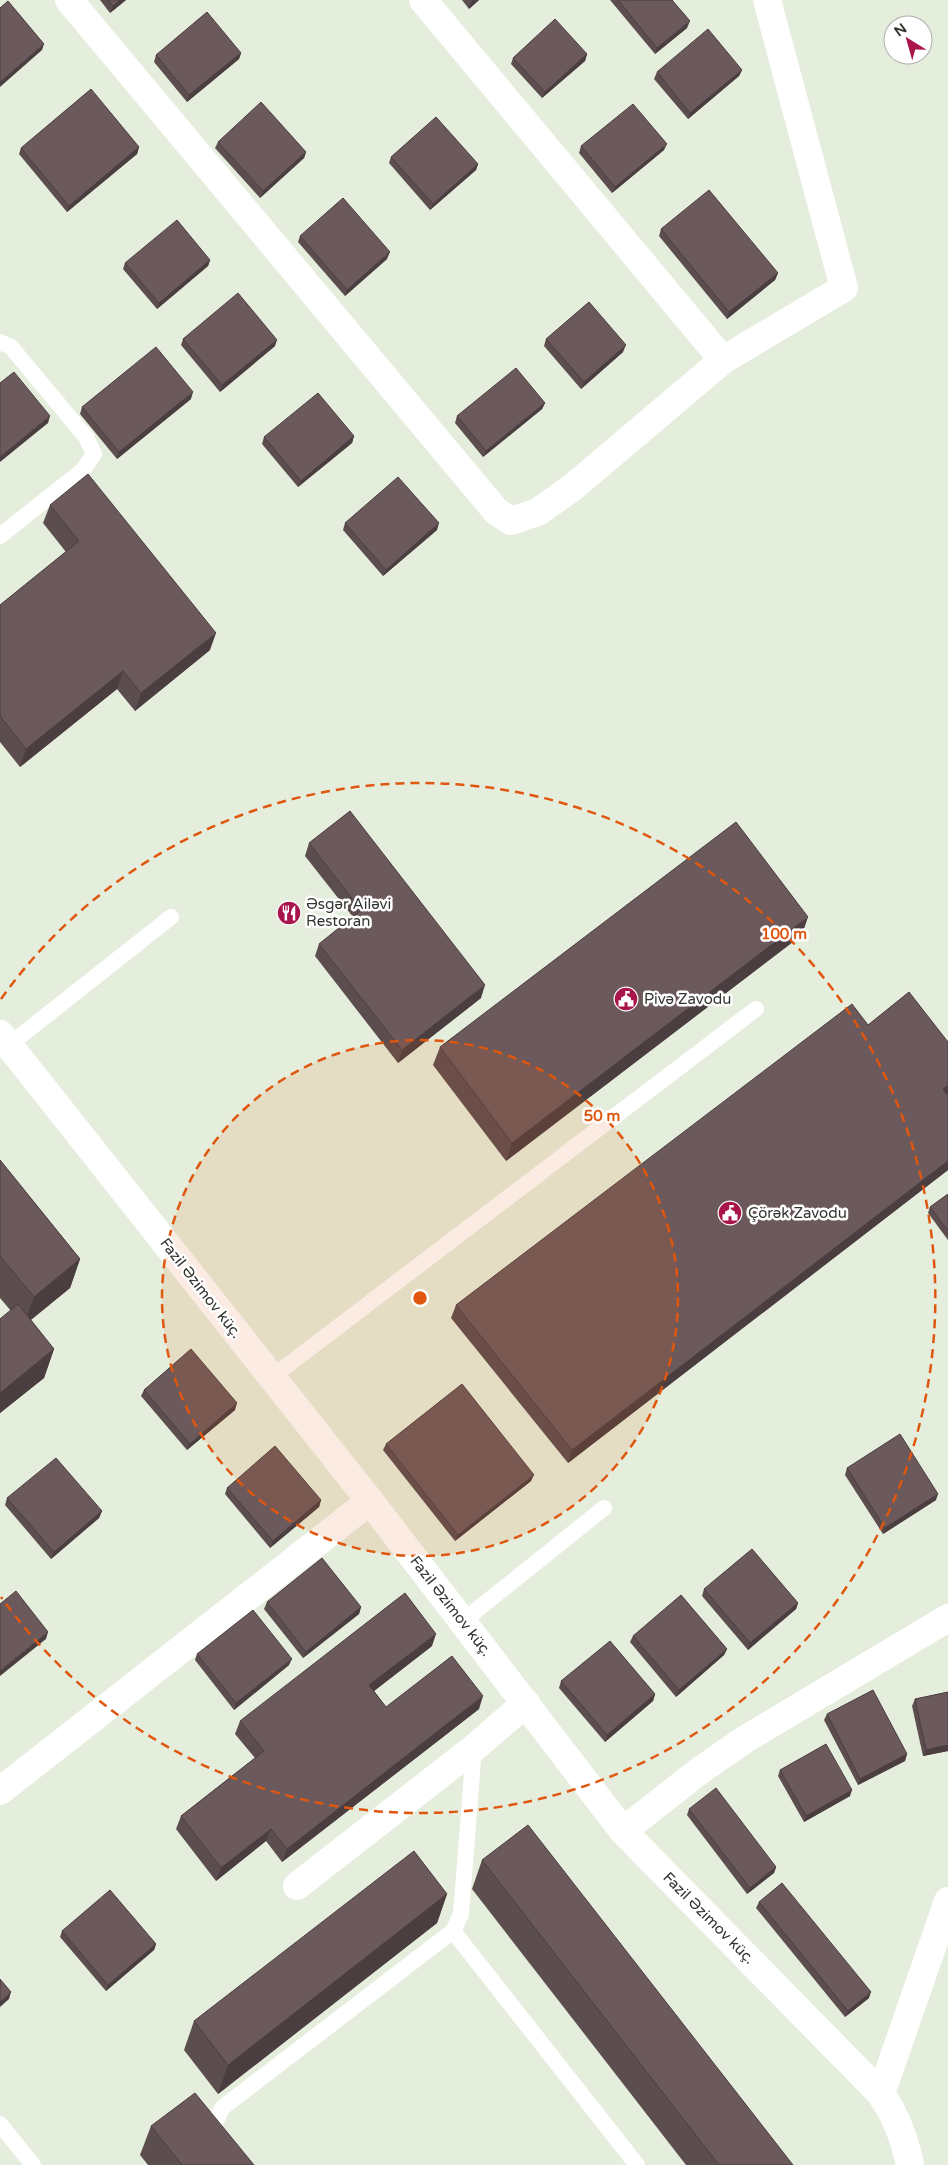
<svg xmlns="http://www.w3.org/2000/svg" width="948" height="2165" viewBox="0 0 948 2165" font-family="'Varela Round',sans-serif">
<rect width="100%" height="100%" fill="#e5eedc"/>
<g fill="none" stroke-linecap="round" stroke-linejoin="round">
<g stroke="#fff" stroke-width="16">
<polyline points="0,342 11,347 86,437 94,454 83,470 0,536"/>
<polyline points="9,1045 171,917"/>
<polyline points="272,1377 756,1009"/>
<polyline points="463,1621 604,1508"/>
<polyline points="453,1931 637,2165"/>
<polyline points="0,2124 33,2165"/>
<polyline points="238,2165 221,2144 214,2125 222,2108 453,1931 461,1914 474,1748"/>
</g>
<g stroke="#fff" stroke-width="28">
<polyline points="69,0 496,511 511,521 538,512 573,487 723,360 844,288 767,0"/>
<polyline points="423,0 723,360"/>
<path d="M0,1034L370,1501L623,1831L881,2094C896,2116 905,2139 910,2165"/>
<polyline points="0,1791 370,1501"/>
<polyline points="623,1831 698,1772 744,1740 948,1618"/>
<polyline points="297,1886 474,1748 526,1703"/>
<polyline points="881,2094 948,1901"/>
</g>
</g>
<g fill="#5c4d4f">
<polygon points="100,0 126,0 110,13"/>
<polygon points="462,0 479,0 469,9"/>
<polygon points="610,0 672,0 687,28 655,54"/>
<polygon points="241,53 239,59 187,102 154,62 156,55"/>
<polygon points="587,54 585,61 542,98 511,64 513,58"/>
<polygon points="742,70 739,76 688,119 654,79 657,72"/>
<polygon points="218,142 306,152 304,158 260,198 215,148"/>
<polygon points="581,146 664,150 612,193 579,153"/>
<polygon points="139,147 137,154 67,212 19,154 21,148"/>
<polygon points="391,157 478,164 476,170 430,210 389,163"/>
<polygon points="661,229 778,273 775,280 727,319 659,236"/>
<polygon points="300,236 387,259 345,296 298,242"/>
<polygon points="210,260 208,266 157,309 123,269 125,263"/>
<polygon points="183,339 275,346 220,392 181,345"/>
<polygon points="546,339 623,352 581,389 544,346"/>
<polygon points="191,399 117,459 80,414 82,407"/>
<polygon points="545,403 542,409 483,457 455,423 457,416"/>
<polygon points="354,436 352,443 298,487 262,444 264,437"/>
<polygon points="50,505 210,650 135,711 117,689 20,767 0,742 0,605 66,552 43,523"/>
<polygon points="345,523 437,530 383,576 343,530"/>
<polygon points="309,843 481,998 398,1063 315,956 319,944 353,917 305,856"/>
<polygon points="802,935 506,1161 433,1065 440,1047"/>
<polygon points="868,1025 948,1042 948,1094 947,1095 948,1096 948,1170 568,1463 451,1318 456,1305"/>
<polygon points="0,1160 80,1259 70,1288 31,1320 54,1349 44,1378 0,1413 0,1319 11,1311 0,1298"/>
<polygon points="948,1194 948,1240 928,1213 930,1207"/>
<polygon points="144,1390 235,1410 187,1450 141,1396"/>
<polygon points="386,1444 531,1481 455,1541 383,1450"/>
<polygon points="847,1468 936,1500 883,1534 845,1475"/>
<polygon points="227,1488 321,1500 319,1507 270,1548 225,1494"/>
<polygon points="7,1498 102,1511 99,1518 51,1559 5,1505"/>
<polygon points="704,1589 798,1603 796,1609 748,1650 702,1596"/>
<polygon points="267,1602 361,1607 359,1614 303,1658 264,1609"/>
<polygon points="633,1636 727,1649 724,1655 676,1697 630,1642"/>
<polygon points="432,1646 374,1691 386,1707 479,1709 282,1862 266,1841 216,1881 176,1829 181,1816 255,1758 235,1734 240,1721"/>
<polygon points="197,1654 289,1665 234,1710 195,1660"/>
<polygon points="561,1681 655,1694 653,1701 605,1742 559,1688"/>
<polygon points="948,1692 948,1751 923,1756 912,1706 915,1699"/>
<polygon points="827,1714 907,1754 905,1761 858,1785 824,1720"/>
<polygon points="780,1770 850,1796 804,1822 778,1776"/>
<polygon points="689,1809 776,1867 774,1873 747,1894 687,1815"/>
<polygon points="482,1860 793,2165 686,2165 472,1889"/>
<polygon points="447,1894 437,1923 218,2094 184,2050 194,2021"/>
<polygon points="759,1902 869,1998 845,2017 756,1908"/>
<polygon points="62,1931 156,1944 154,1950 106,1991 60,1937"/>
<polygon points="151,2126 254,2165 148,2165 140,2155"/>
</g>
<g fill="#4b3e40">
<polygon points="120,0 126,0 110,13 113,6"/>
<polygon points="473,0 479,0 469,9 471,2"/>
<polygon points="690,21 687,28 655,54 657,48"/>
<polygon points="44,44 42,50 0,87 0,82"/>
<polygon points="241,53 239,59 187,102 189,95"/>
<polygon points="587,54 585,61 542,98 545,92"/>
<polygon points="742,70 739,76 688,119 690,113"/>
<polygon points="667,144 664,150 612,193 615,187"/>
<polygon points="139,147 137,154 67,212 69,206"/>
<polygon points="306,152 304,158 260,198 263,191"/>
<polygon points="478,164 476,170 430,210 433,204"/>
<polygon points="390,252 387,259 345,296 347,290"/>
<polygon points="210,260 208,266 157,309 159,303"/>
<polygon points="778,273 775,280 727,319 729,312"/>
<polygon points="277,340 275,346 220,392 222,385"/>
<polygon points="626,345 623,352 581,389 584,382"/>
<polygon points="193,392 191,399 117,459 119,452"/>
<polygon points="545,403 542,409 483,457 486,451"/>
<polygon points="50,416 48,423 0,462 0,457"/>
<polygon points="354,436 352,443 298,487 301,481"/>
<polygon points="439,523 437,530 383,576 386,570"/>
<polygon points="216,633 210,650 135,711 141,693"/>
<polygon points="123,671 117,689 20,767 26,749"/>
<polygon points="808,917 802,935 506,1161 512,1143"/>
<polygon points="485,985 481,998 398,1063 402,1050"/>
<polygon points="948,1085 948,1094 938,1102 943,1089"/>
<polygon points="948,1161 948,1170 568,1463 572,1450"/>
<polygon points="80,1259 70,1288 23,1326 34,1297"/>
<polygon points="54,1349 44,1378 0,1413 0,1393"/>
<polygon points="237,1403 235,1410 187,1450 190,1444"/>
<polygon points="534,1475 531,1481 455,1541 458,1535"/>
<polygon points="938,1494 936,1500 883,1534 885,1528"/>
<polygon points="321,1500 319,1507 270,1548 273,1541"/>
<polygon points="102,1511 99,1518 51,1559 54,1552"/>
<polygon points="798,1603 796,1609 748,1650 750,1643"/>
<polygon points="361,1607 359,1614 303,1658 306,1652"/>
<polygon points="48,1632 46,1639 0,1676 0,1671"/>
<polygon points="436,1634 432,1646 365,1698 369,1685"/>
<polygon points="727,1649 724,1655 676,1697 679,1690"/>
<polygon points="292,1659 289,1665 234,1710 236,1703"/>
<polygon points="655,1694 653,1701 605,1742 607,1735"/>
<polygon points="483,1696 479,1709 282,1862 287,1849"/>
<polygon points="948,1745 948,1751 923,1756 926,1750"/>
<polygon points="907,1754 905,1761 858,1785 860,1779"/>
<polygon points="852,1790 850,1796 804,1822 806,1816"/>
<polygon points="271,1829 266,1841 216,1881 221,1868"/>
<polygon points="776,1867 774,1873 747,1894 750,1888"/>
<polygon points="447,1894 437,1923 218,2094 228,2065"/>
<polygon points="156,1944 154,1950 106,1991 108,1985"/>
<polygon points="11,1992 9,1999 0,2007 0,2002"/>
<polygon points="871,1992 869,1998 845,2017 848,2011"/>
</g>
<g fill="#6b595c" stroke="#4b3e40">
<polygon points="108,0 120,0 113,6"/>
<polygon points="618,0 672,0 690,21 657,48"/>
<polygon points="8,1 44,44 0,82 0,8"/>
<polygon points="207,12 241,53 189,95 156,55"/>
<polygon points="555,19 587,54 545,92 513,58"/>
<polygon points="708,29 742,70 690,113 657,72"/>
<polygon points="91,89 139,147 69,206 21,148"/>
<polygon points="261,102 306,152 263,191 218,142"/>
<polygon points="633,104 667,144 615,187 581,146"/>
<polygon points="436,117 478,164 433,204 391,157"/>
<polygon points="709,190 778,273 729,312 661,229"/>
<polygon points="343,198 390,252 347,290 300,236"/>
<polygon points="177,220 210,260 159,303 125,263"/>
<polygon points="238,293 277,340 222,385 183,339"/>
<polygon points="589,302 626,345 584,382 546,339"/>
<polygon points="156,347 193,392 119,452 82,407"/>
<polygon points="516,368 545,403 486,451 457,416"/>
<polygon points="14,372 50,416 0,457 0,383"/>
<polygon points="318,393 354,436 301,481 264,437"/>
<polygon points="88,474 216,633 141,693 123,671 26,749 0,716 0,605 79,541 50,505"/>
<polygon points="398,477 439,523 386,570 345,523"/>
<polygon points="350,811 485,985 402,1050 319,944 361,910 309,843"/>
<polygon points="736,822 808,917 512,1143 440,1047"/>
<polygon points="909,992 948,1042 948,1085 943,1089 948,1096 948,1161 572,1450 456,1305 852,1004 868,1025"/>
<polygon points="0,1160 80,1259 34,1297 0,1256"/>
<polygon points="948,1194 948,1231 930,1207"/>
<polygon points="18,1304 54,1349 0,1393 0,1319"/>
<polygon points="191,1349 237,1403 190,1444 144,1390"/>
<polygon points="462,1384 534,1475 458,1535 386,1444"/>
<polygon points="900,1434 938,1494 885,1528 847,1468"/>
<polygon points="275,1446 321,1500 273,1541 227,1488"/>
<polygon points="56,1458 102,1511 54,1552 7,1498"/>
<polygon points="752,1549 798,1603 750,1643 704,1589"/>
<polygon points="322,1558 361,1607 306,1652 267,1602"/>
<polygon points="16,1591 48,1632 0,1671 0,1604"/>
<polygon points="405,1593 436,1634 369,1685 386,1707 452,1656 483,1696 287,1849 271,1829 221,1868 181,1816 264,1751 240,1721"/>
<polygon points="681,1595 727,1649 679,1690 633,1636"/>
<polygon points="253,1610 292,1659 236,1703 197,1654"/>
<polygon points="610,1641 655,1694 607,1735 561,1681"/>
<polygon points="873,1690 907,1754 860,1779 827,1714"/>
<polygon points="948,1692 948,1745 926,1750 915,1699"/>
<polygon points="826,1744 852,1790 806,1816 780,1770"/>
<polygon points="716,1788 776,1867 750,1888 689,1809"/>
<polygon points="528,1825 793,2165 719,2165 482,1860"/>
<polygon points="414,1851 447,1894 228,2065 194,2021"/>
<polygon points="782,1883 871,1992 848,2011 759,1902"/>
<polygon points="110,1890 156,1944 108,1985 62,1931"/>
<polygon points="0,1979 11,1992 0,2002"/>
<polygon points="195,2093 254,2165 182,2165 151,2126"/>
</g>
<circle cx="420" cy="1298" r="258" fill="#df570e" fill-opacity=".12"/>
<g fill="none" stroke="#df570e" stroke-width="2.5" stroke-dasharray="9 6">
<circle cx="420" cy="1298" r="258"/>
<path d="M1 999A515 515 0 1 1 1 1597"/>
</g>
<defs>
<g id="restaurant-disc" transform="scale(1.25)"><circle r="9.5" fill="#a8154b" stroke="#fff"/><path d="M-5-6h1v4h1v-4h1v4h1v-4h1v5L-1.5 .5V6h-2V.5L-5-1ZM5-6V6H3V1.5H1.5Q1.5-4 5-6Z" fill="#fff"/></g>
<g id="civic-disc" transform="scale(1.25)"><circle r="9.5" fill="#a8154b" stroke="#fff"/><path d="M-.6-6.5H3V-4.5H.6V-3L4-1V1h2V6H-6V1h2V-1L-.6-3ZM-1.2 2.5V6h2.4V2.5Z" fill="#fff"/></g>
</defs>
<g fill-rule="evenodd">
<use href="#restaurant-disc" x="289" y="913"/>
<use href="#civic-disc" x="626" y="999"/>
<use href="#civic-disc" x="730" y="1213"/>
</g>
<g text-anchor="middle" dominant-baseline="central" stroke-width="5" stroke-linejoin="round" paint-order="stroke">
<g font-size="15" fill="#32352f" stroke="#fff" text-anchor="start">
<text x="306" y="904">Əsgər Ailəvi<tspan x="306" dy="17">Restoran</tspan></text>
<text x="644" y="999">Pivə Zavodu</text>
<text x="748" y="1213">Çörək Zavodu</text>
</g>
<g font-size="15" fill="#32352f" stroke="#fff">
<text transform="translate(201 1288) rotate(52)">Fazil Əzimov küç.</text>
<text transform="translate(451 1606) rotate(52)">Fazil Əzimov küç.</text>
<text transform="translate(709 1918) rotate(45)">Fazil Əzimov küç.</text>
</g>
</g>
<circle cx="420" cy="1298" r="8" fill="#df570e" stroke="#fff" stroke-width="2.5"/>
<g font-size="15" text-anchor="middle" font-weight="bold" fill="#df570e" stroke="#fff" stroke-width="5" stroke-linejoin="round" paint-order="stroke">
<text x="784" y="939">100 m</text>
<text x="602" y="1121">50 m</text>
</g>
<g transform="translate(908 40) rotate(323)"><circle r="24" fill="#ffffff" stroke="#adaeac"/>
<path d="M0-4L9 19L0 12L-9 19Z" fill="#a8154b"/>
<text y="-8" font-size="14" font-weight="bold" text-anchor="middle" fill="#32352f">N</text>
</g>
</svg>
